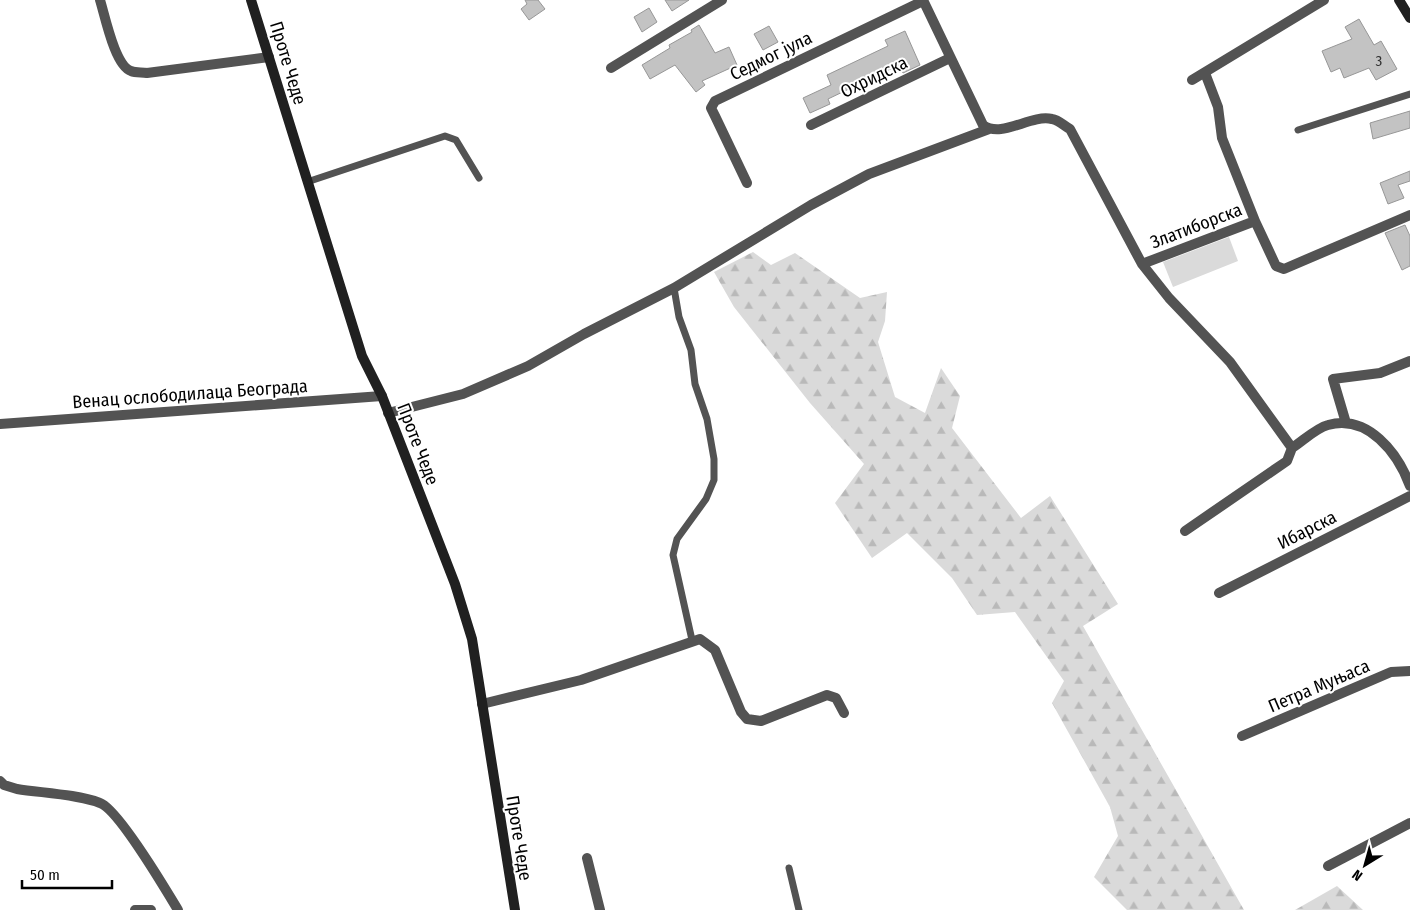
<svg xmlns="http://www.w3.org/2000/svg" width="1410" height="910" font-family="'Fira Sans Condensed',sans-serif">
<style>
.forest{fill:url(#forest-firs)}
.pitch{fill:#dadada}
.building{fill:#c3c3c3;stroke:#979797}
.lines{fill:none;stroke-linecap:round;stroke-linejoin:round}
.lane{stroke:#535353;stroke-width:7}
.street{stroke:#535353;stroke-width:10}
.secondary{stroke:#202020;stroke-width:10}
.labels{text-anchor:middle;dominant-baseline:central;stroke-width:4;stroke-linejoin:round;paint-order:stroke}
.number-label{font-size:15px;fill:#313131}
.street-label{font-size:18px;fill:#000;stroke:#fff}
</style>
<defs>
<pattern id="forest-firs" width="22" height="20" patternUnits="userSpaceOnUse" patternTransform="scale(1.25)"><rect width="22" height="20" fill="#dadada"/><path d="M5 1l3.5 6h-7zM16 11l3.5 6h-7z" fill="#b9b9b9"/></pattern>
</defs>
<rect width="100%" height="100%" fill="#fff"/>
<path class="forest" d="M 753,252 L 771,265 L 795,253 L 860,298 L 887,292 L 885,321 L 878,342 L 895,397 L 925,413 L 941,368 L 960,396 L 952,428 L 1021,518 L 1050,496 L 1118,604 L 1083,626 L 1244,910 L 1127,910 L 1094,877 L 1118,836 L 1110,807 L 1052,703 L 1064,681 L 1015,612 L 977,615 L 952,578 L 907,533 L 872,558 L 835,503 L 864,464 L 810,403 L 734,307 L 714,272 Z
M 1337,886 L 1363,910 L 1295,910 Z"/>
<path class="pitch" d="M 1229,237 L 1238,261 L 1173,287 L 1163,262 Z"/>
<path class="building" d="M 525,0 L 538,0 L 545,9 L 529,20 L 521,9 L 527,4 Z
M 665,0 L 689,0 L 672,11 Z
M 649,8 L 657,22 L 642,32 L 634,17 Z
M 1359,19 L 1374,45 L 1381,41 L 1397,69 L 1376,80 L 1369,68 L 1344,78 L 1340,68 L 1331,72 L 1322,51 L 1352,39 L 1345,27 Z
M 699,25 L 715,53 L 729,47 L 737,65 L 702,81 L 705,85 L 696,92 L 675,65 L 650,79 L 642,65 L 670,48 L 669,45 L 692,32 L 691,30 Z
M 769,26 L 778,42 L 763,50 L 754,34 Z
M 905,31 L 920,65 L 903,73 L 899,65 L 828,99 L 830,104 L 810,113 L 803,98 L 831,85 L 827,75 L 888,46 L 885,40 Z
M 1410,111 L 1410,128 L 1373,139 L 1370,123 Z
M 1410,171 L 1410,181 L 1398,185 L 1404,198 L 1388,204 L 1380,183 Z
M 1405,225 L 1410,236 L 1410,266 L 1402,270 L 1385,233 Z"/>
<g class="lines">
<path class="lane" d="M 1298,130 L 1410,94
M 307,182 L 445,136 L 456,140 L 479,178
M 674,288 L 679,317 L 691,350 L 695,384 L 707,419 L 714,459 L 714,480 L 706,499 L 677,539 L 673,555 L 692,640
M 789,868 L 799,910"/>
<path class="street" d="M 100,0 C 105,16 115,66 131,71 C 136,73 142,72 147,73 L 269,57
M 923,0 L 983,125 C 1002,139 1030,114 1052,119 C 1059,120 1064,126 1070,129 L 1142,264 L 1169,298 L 1230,362 L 1292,448 C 1303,441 1316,428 1328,425 C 1368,414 1398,453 1410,486
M 611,68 L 722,0
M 1192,80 L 1324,0
M 811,125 L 950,58
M 747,183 L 715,116 L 711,108 L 715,101 L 923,1
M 1255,221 L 1276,266 L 1284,269 L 1410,215
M 1142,264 L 1255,221 L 1222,138 L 1218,107 L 1205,73
M 388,413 L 463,394 L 528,366 L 584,334 L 674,288 L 811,205 L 869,174 L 989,129
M 1346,423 L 1333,379 L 1380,373 L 1410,361
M 0,424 L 382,396
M 1185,531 L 1287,461 L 1292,448
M 1219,593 L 1410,496
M 482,704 L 581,680 L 700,639 L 715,650 L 741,712 L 747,719 L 761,721 L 827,695 L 836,698 L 844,713
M 1242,736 L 1391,672 L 1410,671
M 0,781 L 4,785 L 17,789 C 42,793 76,794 100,803 C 118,809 166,890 178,910
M 587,858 L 600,910
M 1328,866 L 1410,823
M 135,910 L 151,910"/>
<path class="secondary" d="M 251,0 L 362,356 L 382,396 L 455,584 L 472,639 L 515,910
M 1399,0 L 1410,18"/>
</g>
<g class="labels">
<g class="number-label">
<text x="1379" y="61">3</text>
</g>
<g class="street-label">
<text transform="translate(771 56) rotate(-26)">Седмог јула</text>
<text transform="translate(288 63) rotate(73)">Проте Чеде</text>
<text transform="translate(874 77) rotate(-26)">Охридска</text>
<text transform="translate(1196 226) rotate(-21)">Златиборска</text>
<text transform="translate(190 394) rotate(-4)">Венац ослободилаца Београда</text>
<text transform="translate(418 444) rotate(69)">Проте Чеде</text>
<text transform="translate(1307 530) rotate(-27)">Ибарска</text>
<text transform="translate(1319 686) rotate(-23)">Петра Муњаса</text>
<text transform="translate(519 838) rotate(81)">Проте Чеде</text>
</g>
</g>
<g transform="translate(1365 865) rotate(217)" stroke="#ffffff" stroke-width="4" paint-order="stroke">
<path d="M0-4L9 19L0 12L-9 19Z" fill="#000000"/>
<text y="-8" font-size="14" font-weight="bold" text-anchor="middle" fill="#000000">N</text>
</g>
<path d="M22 880v8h90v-8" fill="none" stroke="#000000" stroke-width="2.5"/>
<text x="30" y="880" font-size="15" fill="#000000" stroke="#ffffff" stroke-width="4" paint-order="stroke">50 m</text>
</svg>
